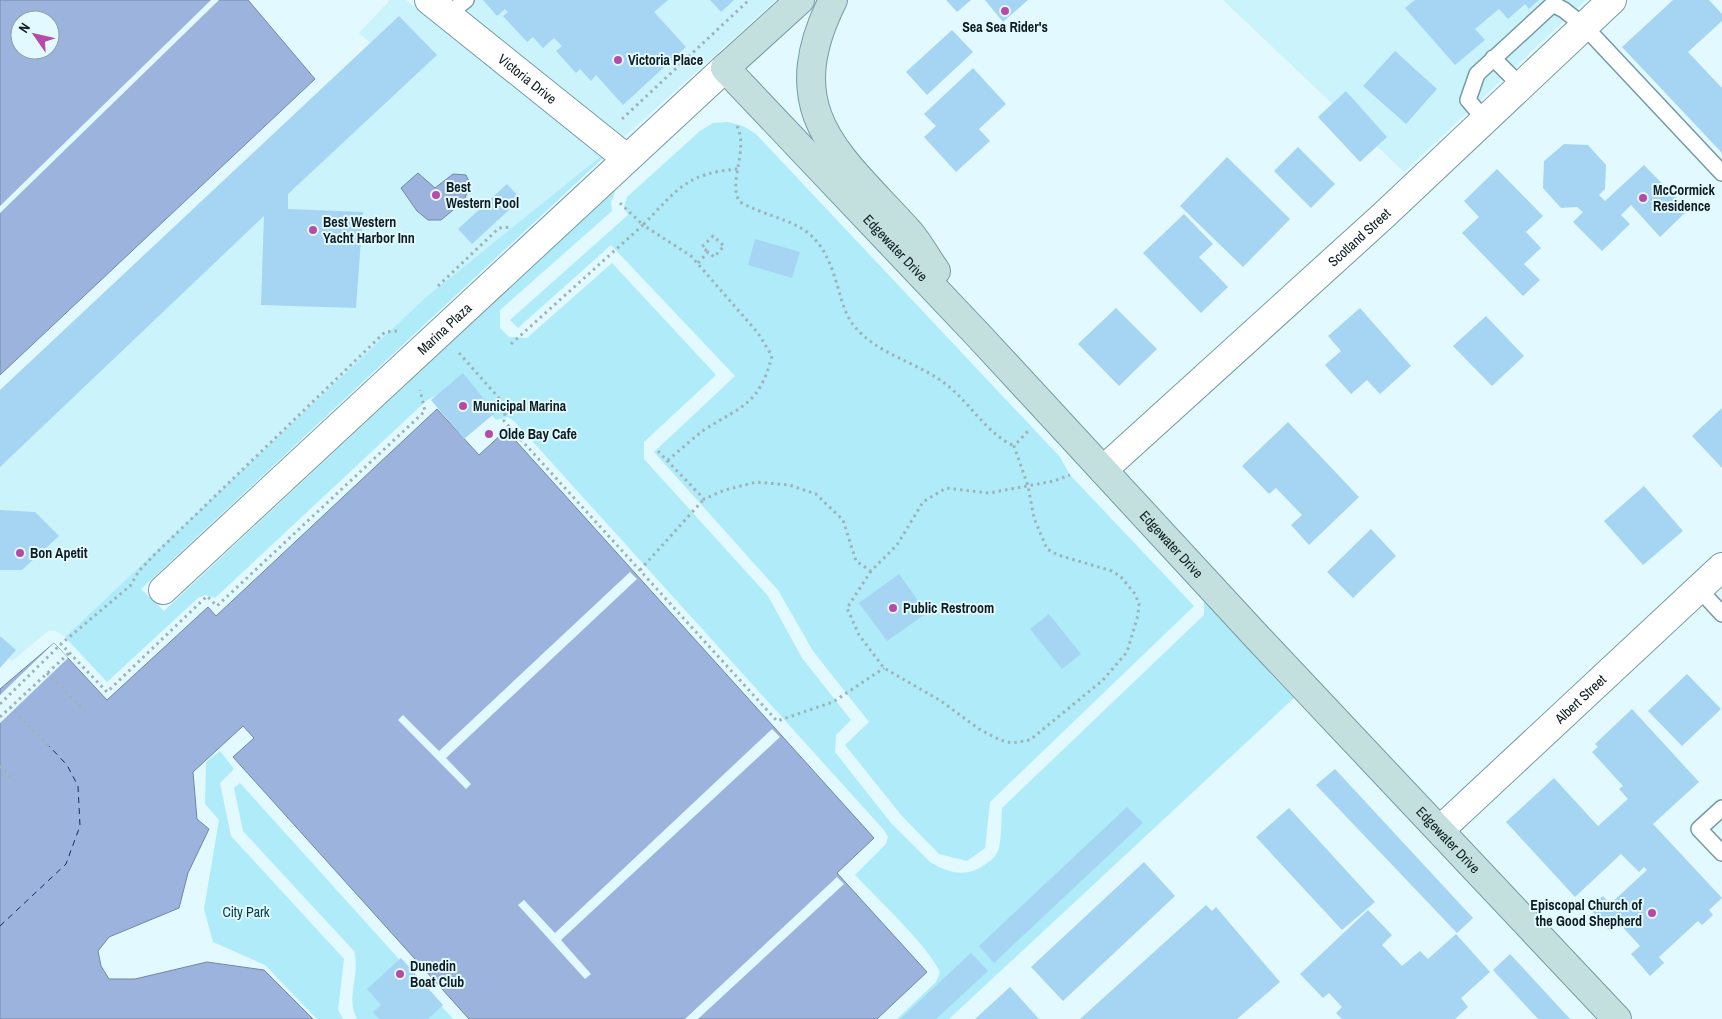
<svg xmlns="http://www.w3.org/2000/svg" width="1722" height="1019" font-family="'Archivo Narrow',sans-serif">
<style>
.built{fill:#cbf3fc}
.green{fill:#afebf8}
.water{fill:#9cb4dd;stroke:#7187a5;fill-rule:evenodd}
.pier{fill:#e1f9ff}
.lines{fill:none;stroke-linecap:round;stroke-linejoin:round}
.ferry{stroke:#102c5e;stroke-width:1;stroke-dasharray:6 5;stroke-linecap:butt}
.building{fill:#a6d5f4}
.lane-casing{stroke:#759ba4;stroke-width:18}
.street-casing{stroke:#759ba4;stroke-width:30}
.secondary-casing{stroke:#759ba4;stroke-width:30}
.path{stroke:#9eb3b8;stroke-width:3;stroke-dasharray:2.5 4;stroke-linecap:butt}
.lane{stroke:#fff;stroke-width:15}
.street{stroke:#fff;stroke-width:28}
.secondary{stroke:#c4e0de;stroke-width:28}
.poi-dot{fill:#b74aa9;stroke:#e1f9ff;stroke-width:2}
.labels{text-anchor:middle;dominant-baseline:central;stroke-width:4;stroke-linejoin:round;paint-order:stroke}
.poi-label{font-size:14px;font-weight:bold;fill:#0e1d21;stroke:#e1f9ff;text-anchor:start}
.street-label{font-size:14px;fill:#0e1d21;stroke:#e1f9ff}
.park-label{font-size:14px;fill:#003943;stroke:#e1f9ff}
</style>
<rect width="100%" height="100%" fill="#e1f9ff"/>
<path class="built" d="M 390,0 L 406,0 L 601,156 L 425,298 L 65,637 L 56,631 L 48,631 L 12,661 L 0,651 L 0,394 L 373,45 L 359,33 Z
M 452,0 L 776,0 L 624,137 Z
M 1223,0 L 1586,0 L 1404,172 Z"/>
<path class="green" d="M 728,122 L 743,126 L 756,134 L 1060,457 L 1070,475 L 1194,606 L 990,802 L 985,848 L 967,861 L 939,854 L 902,816 L 845,745 L 869,722 L 813,651 L 778,590 L 654,452 L 735,376 L 611,245 L 518,328 L 510,320 L 628,215 L 624,207 L 627,197 L 700,131 L 713,123 Z
M 601,156 L 603,158 L 141,589 L 164,611 L 616,189 L 611,202 L 612,211 L 500,310 L 500,328 L 509,337 L 527,338 L 612,263 L 716,375 L 644,442 L 644,459 L 768,596 L 802,658 L 851,720 L 836,735 L 835,752 L 891,823 L 930,862 C 950,874 968,878 987,863 C 992,860 995,857 998,851 C 1002,839 1001,822 1002,808 L 1204,615 L 1204,601 L 1294,698 L 949,1019 L 897,1019 L 936,982 L 940,972 C 928,946 877,898 855,875 L 886,844 L 888,837 L 884,830 L 515,422 L 508,417 L 496,420 L 473,393 L 435,396 L 427,400 L 215,598 L 205,595 L 198,598 L 107,682 L 65,637 L 425,298 Z
M 220,751 L 234,769 L 220,783 L 231,836 L 344,959 L 338,1010 L 343,1019 L 317,1019 L 265,965 L 213,942 L 204,909 L 219,820 L 205,804 L 206,762 Z
M 240,783 L 453,1019 L 357,1019 C 345,997 361,975 354,951 L 243,831 L 234,788 Z"/>
<path class="water" d="M 0,0 L 248,0 L 315,79 L 0,375 ZM 20,20 L 50,20 L 50,50 L 20,50 Z
M 418,173 L 435,188 L 453,174 L 466,175 L 470,184 L 464,201 L 441,220 L 428,220 L 417,211 L 401,188 Z
M 437,409 L 479,455 L 506,430 L 874,838 L 837,873 L 927,972 L 877,1019 L 469,1019 L 233,757 L 254,738 L 243,726 L 193,772 L 197,819 L 209,829 L 188,873 L 179,908 L 109,937 L 98,951 L 101,966 L 109,979 L 135,979 L 207,962 L 264,970 L 313,1019 L 0,1019 L 0,689 L 54,643 L 107,700 L 208,607 L 216,616 Z"/>
<path class="pier" d="M 211,0 L 219,0 L 0,213 L 0,206 Z
M 630,572 L 637,579 L 446,758 L 471,784 L 466,789 L 398,720 L 403,715 L 439,751 Z
M 54,643 L 68,658 L 0,723 L 0,695 Z
M 772,729 L 780,737 L 561,940 L 591,974 L 585,979 L 518,905 L 524,900 L 555,933 Z
M 837,877 L 844,884 L 698,1019 L 685,1019 Z"/>
<g class="lines">
<path class="ferry" d="M 0,926 L 66,864 L 80,826 L 78,786 L 67,765 L 49,746"/>
</g>
<path class="building" d="M 483,0 L 668,0 L 654,12 L 686,47 L 623,105 L 596,75 L 591,81 L 580,69 L 576,73 L 556,51 L 562,46 L 554,38 L 543,48 L 533,37 L 527,42 L 503,16 L 508,12 L 505,9 L 497,16 Z
M 710,0 L 734,0 L 721,12 Z
M 946,0 L 971,0 L 957,12 Z
M 985,0 L 1028,0 L 1003,22 Z
M 1415,0 L 1539,0 L 1529,9 L 1525,4 L 1508,19 L 1499,9 L 1475,29 L 1485,40 L 1455,65 L 1405,8 Z
M 1673,0 L 1709,0 L 1722,14 L 1722,21 L 1688,52 L 1722,88 L 1722,153 L 1622,47 Z
M 399,16 L 437,55 L 288,194 L 288,209 L 363,212 L 356,308 L 261,305 L 264,216 L 0,467 L 0,390 Z
M 952,30 L 973,52 L 927,95 L 906,72 Z
M 1395,51 L 1437,89 L 1406,124 L 1363,86 Z
M 973,68 L 1006,104 L 979,129 L 990,141 L 956,172 L 924,137 L 936,126 L 924,114 Z
M 1346,91 L 1387,137 L 1360,162 L 1318,117 Z
M 1564,144 L 1588,145 L 1606,165 L 1605,189 L 1599,195 L 1605,201 L 1644,165 L 1688,210 L 1660,237 L 1631,205 L 1621,215 L 1630,224 L 1602,251 L 1573,222 L 1583,212 L 1577,207 L 1561,208 L 1543,188 L 1544,161 Z
M 1298,147 L 1335,184 L 1311,208 L 1274,171 Z
M 1227,157 L 1290,219 L 1243,267 L 1180,206 Z
M 1497,169 L 1543,216 L 1526,232 L 1541,248 L 1524,264 L 1540,280 L 1523,296 L 1462,233 L 1479,217 L 1464,201 Z
M 507,184 L 521,199 L 472,244 L 458,229 Z
M 1184,214 L 1213,244 L 1199,257 L 1228,287 L 1201,313 L 1143,253 Z
M 755,239 L 800,252 L 792,278 L 748,265 Z
M 1116,308 L 1157,349 L 1119,386 L 1078,344 Z
M 1360,308 L 1411,366 L 1380,394 L 1367,380 L 1351,394 L 1325,365 L 1341,351 L 1328,336 Z
M 1486,316 L 1524,356 L 1492,386 L 1453,346 Z
M 463,373 L 495,413 L 464,439 L 431,400 Z
M 1722,408 L 1722,468 L 1692,436 Z
M 1288,422 L 1359,497 L 1309,545 L 1291,525 L 1302,515 L 1276,488 L 1269,494 L 1242,466 Z
M 1644,486 L 1683,531 L 1643,565 L 1604,521 Z
M 0,510 L 35,512 L 59,536 L 22,570 L 0,570 Z
M 1371,529 L 1396,556 L 1353,598 L 1327,572 Z
M 899,574 L 927,613 L 887,641 L 859,603 Z
M 1049,614 L 1081,654 L 1062,669 L 1030,629 Z
M 0,636 L 16,650 L 0,668 Z
M 1687,674 L 1721,709 L 1682,746 L 1648,711 Z
M 1632,709 L 1699,782 L 1653,824 L 1722,898 L 1709,910 L 1713,915 L 1702,925 L 1698,921 L 1659,957 L 1664,963 L 1650,976 L 1631,954 L 1640,946 L 1619,923 L 1610,931 L 1589,908 L 1603,896 L 1610,904 L 1647,870 L 1644,867 L 1639,872 L 1621,854 L 1575,897 L 1506,822 L 1554,778 L 1598,826 L 1628,799 L 1619,789 L 1623,786 L 1592,752 L 1598,747 L 1595,744 Z
M 1335,769 L 1473,918 L 1457,933 L 1316,785 Z
M 1127,807 L 1143,823 L 994,963 L 979,946 Z
M 1289,808 L 1375,902 L 1342,930 L 1256,837 Z
M 1144,862 L 1175,896 L 1063,1001 L 1031,967 Z
M 1206,905 L 1212,911 L 1216,907 L 1280,982 L 1237,1019 L 1080,1019 Z
M 1368,910 L 1392,935 L 1382,945 L 1402,966 L 1420,951 L 1428,959 L 1456,934 L 1490,972 L 1461,998 L 1468,1007 L 1455,1019 L 1342,1019 L 1336,1013 L 1342,1007 L 1329,993 L 1323,998 L 1300,974 Z
M 971,953 L 988,971 L 936,1019 L 900,1019 Z
M 1510,954 L 1524,969 L 1570,1019 L 1538,1019 L 1493,970 Z
M 401,958 L 443,1005 L 428,1019 L 379,1019 L 373,1012 L 381,1005 L 367,989 Z
M 1010,987 L 1039,1019 L 975,1019 Z"/>
<g class="lines">
<g class="lane-casing">
<path id="lane" d="M 448,14 L 466,0
M 1493,58 L 1521,86
M 1485,120 L 1468,100 L 1477,74 L 1553,4 L 1564,10 L 1584,26 L 1722,173
M 1699,589 L 1722,614
M 1722,808 L 1699,829 L 1722,853"/>
</g>
<g class="street-casing">
<g id="street">
<path id="s1" d="M 429,0 L 626,158"/>
<path id="s2" d="M 1103,470 L 1384,215 L 1612,0"/>
<path id="s3" d="M 163,590 L 725,68"/>
<path id="s4" d="M 1440,830 L 1722,567"/>
</g>
</g>
<g class="secondary-casing">
<g id="secondary">
<path id="s5" d="M 800,0 L 725,68 L 980,337 L 1258,638 L 1617,1019"/>
<path d="M 833,0 C 776,114 840,155 910,233 C 920,245 927,259 936,271"/>
</g>
</g>
<path class="path" d="M 622,119 L 749,0
M 737,126 C 749,151 727,184 740,202 C 785,226 815,217 834,275 C 840,292 843,313 855,327 C 880,356 918,362 947,385 C 971,404 986,433 1014,446
M 620,203 L 643,225 C 677,190 686,173 738,169
M 698,263 L 708,252 L 714,257 L 724,246 L 713,236 L 702,247 L 708,252
M 438,286 L 499,228 L 511,227
M 397,331 L 385,332 L 153,556 L 139,571 L 130,586 L 61,644 L 107,692 L 207,596 L 217,606 L 425,411 L 420,390
M 511,344 L 643,225 L 691,256 L 758,333 L 772,356 C 759,405 743,405 704,430 C 692,439 680,450 668,460
M 459,353 L 506,406 L 504,421 L 777,721 L 833,702 L 884,668
M 658,451 L 704,499 L 725,490 L 756,482 L 789,485 L 816,494 L 843,520 L 856,561 L 871,571 L 897,545 L 923,502 L 946,488 L 989,493 L 1054,481 L 1070,475
M 640,570 L 704,499
M 871,571 L 847,608 L 859,635 L 884,668 L 941,701 L 979,729 L 1000,740 L 1012,743 L 1030,740 L 1103,680 L 1127,652 L 1138,615 L 1139,604 L 1135,594 L 1121,577 L 1112,571 L 1058,555 L 1047,549 L 1034,518 L 1028,486 L 1014,446 L 1029,430
M 47,673 L 85,711
M 0,704 L 61,644
M 10,707 L 49,746
M 0,717 L 69,653
M 0,766 L 13,779"/>
<use href="#lane" class="lane"/>
<use href="#street" class="street"/>
<use href="#secondary" class="secondary"/>
</g>
<g class="poi-dot">
<circle cx="1005" cy="11" r="5"/>
<circle cx="618" cy="60" r="5"/>
<circle cx="436" cy="195" r="5"/>
<circle cx="1643" cy="198" r="5"/>
<circle cx="313" cy="230" r="5"/>
<circle cx="463" cy="406" r="5"/>
<circle cx="489" cy="434" r="5"/>
<circle cx="20" cy="553" r="5"/>
<circle cx="893" cy="608" r="5"/>
<circle cx="1652" cy="913" r="5"/>
<circle cx="400" cy="974" r="5"/>
</g>
<g class="labels">
<g class="poi-label">
<text x="1005" y="27" text-anchor="middle">Sea Sea Rider's</text>
<text x="628" y="60">Victoria Place</text>
<text x="446" y="187">Best<tspan x="446" dy="16">Western Pool</tspan></text>
<text x="1653" y="190">McCormick<tspan x="1653" dy="16">Residence</tspan></text>
<text x="323" y="222">Best Western<tspan x="323" dy="16">Yacht Harbor Inn</tspan></text>
<text x="473" y="406">Municipal Marina</text>
<text x="499" y="434">Olde Bay Cafe</text>
<text x="30" y="553">Bon Apetit</text>
<text x="903" y="608">Public Restroom</text>
<text x="1642" y="905" text-anchor="end">Episcopal Church of<tspan x="1642" dy="16">the Good Shepherd</tspan></text>
<text x="410" y="966">Dunedin<tspan x="410" dy="16">Boat Club</tspan></text>
</g>
<g class="street-label">
<text stroke="none"><textPath href="#s1" startOffset="126">Victoria Drive</textPath></text>
<text stroke="none"><textPath href="#s2" startOffset="346">Scotland Street</textPath></text>
<text stroke="none"><textPath href="#s5" startOffset="349">Edgewater Drive</textPath></text>
<text stroke="none"><textPath href="#s3" startOffset="384">Marina Plaza</textPath></text>
<text stroke="none"><textPath href="#s5" startOffset="754">Edgewater Drive</textPath></text>
<text stroke="none"><textPath href="#s4" startOffset="192">Albert Street</textPath></text>
<text stroke="none"><textPath href="#s5" startOffset="1159">Edgewater Drive</textPath></text>
</g>
<g class="park-label">
<text x="246" y="912">City Park</text>
</g>
</g>
<g transform="translate(35 35) rotate(304)"><circle r="24" fill="#e1f9ff" stroke="#8da1a6"/>
<path d="M0-4L9 19L0 12L-9 19Z" fill="#b74aa9"/>
<text y="-8" font-size="14" font-weight="bold" text-anchor="middle" fill="#0e1d21">N</text>
</g>
</svg>
